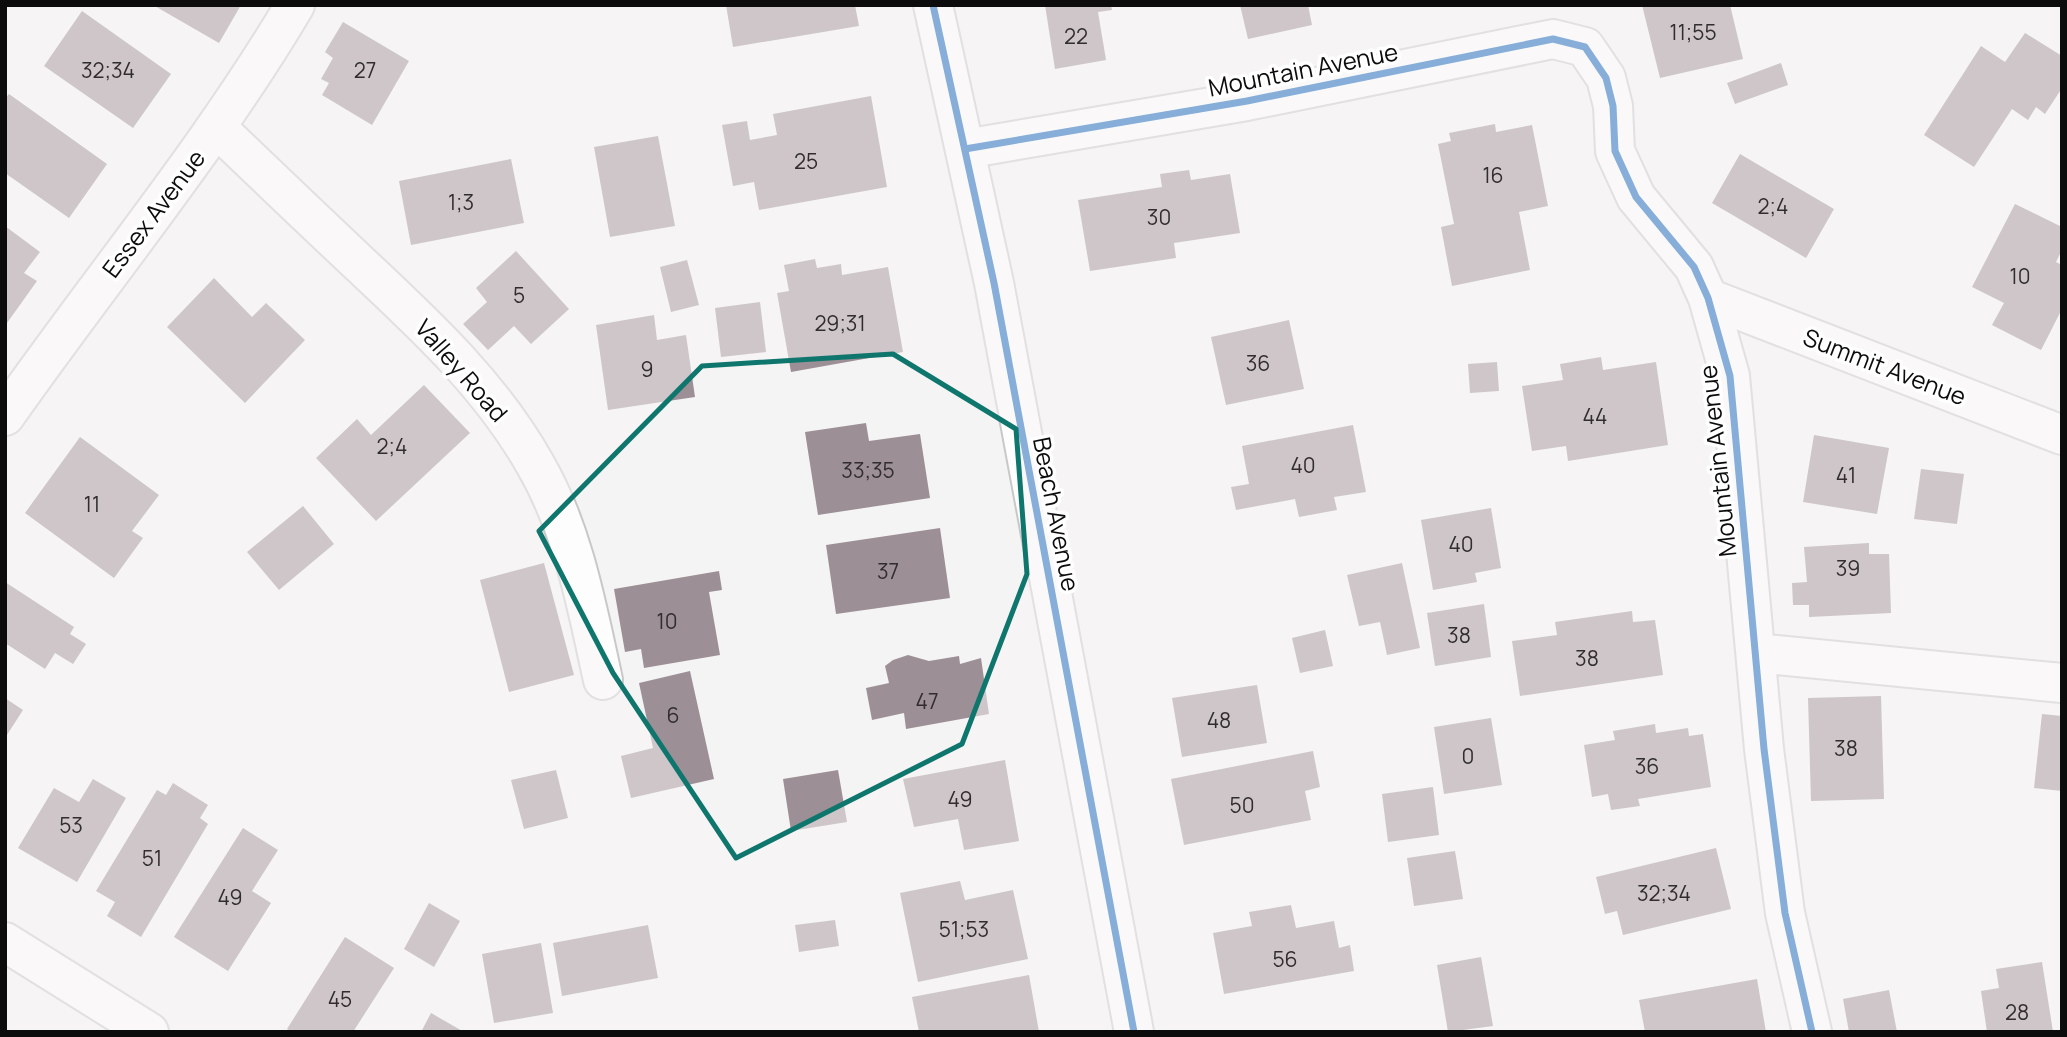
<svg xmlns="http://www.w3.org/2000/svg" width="2067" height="1037" font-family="Manrope,sans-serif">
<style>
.building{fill:#9d8f96}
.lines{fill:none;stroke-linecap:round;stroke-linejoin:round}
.street-casing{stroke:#c9c8c8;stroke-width:42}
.secondary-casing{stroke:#c9c8c8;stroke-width:42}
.street{stroke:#fefdfd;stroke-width:38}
.secondary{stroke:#fefdfd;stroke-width:38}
.cycleway-casing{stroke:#fff;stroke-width:11}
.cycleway{stroke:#0057b8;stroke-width:7}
.marked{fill:none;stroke:#0f766e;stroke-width:5;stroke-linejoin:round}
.labels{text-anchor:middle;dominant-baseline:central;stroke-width:7;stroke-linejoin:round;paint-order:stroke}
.number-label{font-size:21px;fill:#312d2f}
.street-label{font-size:24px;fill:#0d0c0d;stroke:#fff}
</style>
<rect width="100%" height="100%" fill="#f5f4f4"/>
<path class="building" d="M 153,5 L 241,5 L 219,43 Z
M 726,5 L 855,5 L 859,26 L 733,47 Z
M 1045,5 L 1111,5 L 1112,10 L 1098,12 L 1106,60 L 1055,69 Z
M 1240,5 L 1308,5 L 1312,25 L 1248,39 Z
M 1642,5 L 1730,5 L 1743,59 L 1660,78 Z
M 82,11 L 171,74 L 133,128 L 44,66 Z
M 343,22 L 409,61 L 372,125 L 322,95 L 329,83 L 321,79 L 333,58 L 325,52 Z
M 2025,33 L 2062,56 L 2062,88 L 2045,114 L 2036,107 L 2028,120 L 2012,109 L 1974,167 L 1924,135 L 1981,46 L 2005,62 Z
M 1781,63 L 1788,85 L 1735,104 L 1727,83 Z
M 9,94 L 107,164 L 69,218 L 5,173 L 5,99 Z
M 871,96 L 887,187 L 759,210 L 754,182 L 733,186 L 722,125 L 747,121 L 750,140 L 777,135 L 773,114 Z
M 1495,124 L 1496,132 L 1532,125 L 1548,206 L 1519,212 L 1530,270 L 1452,286 L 1441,227 L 1454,224 L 1438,144 L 1451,141 L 1449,133 Z
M 658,136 L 675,226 L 610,237 L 594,147 Z
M 1740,154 L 1834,209 L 1806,258 L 1712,203 Z
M 511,159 L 524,223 L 411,245 L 399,181 Z
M 1189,170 L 1191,180 L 1230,174 L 1240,233 L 1174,243 L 1176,258 L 1090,271 L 1078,200 L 1162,187 L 1160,174 Z
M 2015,204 L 2062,227 L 2062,250 L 2056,262 L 2062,265 L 2062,309 L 2041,350 L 1992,325 L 2004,303 L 1972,287 Z
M 5,226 L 40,252 L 24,273 L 37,281 L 7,323 Z
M 516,251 L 569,309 L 531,344 L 514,326 L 488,350 L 463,324 L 487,302 L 476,288 Z
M 815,259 L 817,268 L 841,264 L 842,275 L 888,267 L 903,352 L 791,372 L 777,293 L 789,291 L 784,265 Z
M 687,260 L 699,305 L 671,312 L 660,267 Z
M 214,278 L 252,317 L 266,303 L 305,340 L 245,403 L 167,327 Z
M 760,302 L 766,352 L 721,357 L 715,308 Z
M 654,315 L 657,340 L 686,335 L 695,397 L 608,410 L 596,325 Z
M 1289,320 L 1304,389 L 1226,405 L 1211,337 Z
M 1601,357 L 1603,370 L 1656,362 L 1668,445 L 1568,461 L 1566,446 L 1532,451 L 1522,386 L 1563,380 L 1560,364 Z
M 1497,362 L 1499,391 L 1470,393 L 1468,364 Z
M 424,385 L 470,433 L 376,521 L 316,458 L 357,419 L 371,435 Z
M 866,423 L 869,441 L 920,434 L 930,498 L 818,515 L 805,432 Z
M 1353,425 L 1366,492 L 1334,497 L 1337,510 L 1299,517 L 1295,499 L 1236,510 L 1231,487 L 1249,484 L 1242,446 Z
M 1814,435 L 1889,448 L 1877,514 L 1803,502 Z
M 80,437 L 159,495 L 132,531 L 143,538 L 114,578 L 25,513 Z
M 1921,469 L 1964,474 L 1957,524 L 1914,519 Z
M 303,506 L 334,544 L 279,590 L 247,552 Z
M 1491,508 L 1501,568 L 1475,573 L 1477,582 L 1433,590 L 1421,520 Z
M 940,528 L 950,598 L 836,614 L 826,545 Z
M 1869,543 L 1869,554 L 1889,554 L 1891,613 L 1809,617 L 1809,605 L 1793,605 L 1792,583 L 1807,582 L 1804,547 Z
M 544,563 L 574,675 L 509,692 L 480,580 Z
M 1402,563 L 1420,648 L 1387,655 L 1380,622 L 1359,626 L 1347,575 Z
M 719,571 L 722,590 L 709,592 L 720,655 L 644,668 L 641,649 L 625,652 L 614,589 Z
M 5,582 L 74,627 L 70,634 L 86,644 L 73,664 L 55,653 L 45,669 L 5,643 Z
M 1484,604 L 1491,657 L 1435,666 L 1427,613 Z
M 1632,611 L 1633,622 L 1655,620 L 1663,675 L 1520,696 L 1512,641 L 1557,635 L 1555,622 Z
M 1325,630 L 1333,666 L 1300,673 L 1292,638 Z
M 908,655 L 929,661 L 959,656 L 960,664 L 981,658 L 989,714 L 906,729 L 904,713 L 872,720 L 866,688 L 889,683 L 885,666 L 893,660 Z
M 690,671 L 714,779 L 631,798 L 621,756 L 653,748 L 639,683 Z
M 1257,685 L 1267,743 L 1182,757 L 1172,698 Z
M 1881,696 L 1884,799 L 1811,801 L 1808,698 Z
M 5,698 L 23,710 L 5,738 Z
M 2042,714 L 2062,716 L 2062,791 L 2034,788 Z
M 1491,718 L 1502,785 L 1444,794 L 1434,727 Z
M 1655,724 L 1656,733 L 1688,728 L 1689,736 L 1703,734 L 1711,787 L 1638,799 L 1640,806 L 1611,810 L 1608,794 L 1592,797 L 1584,745 L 1615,740 L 1613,731 Z
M 1313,751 L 1320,787 L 1305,791 L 1311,820 L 1184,845 L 1171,779 Z
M 1005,760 L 1019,841 L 964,850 L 958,819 L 914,827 L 903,779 Z
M 556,770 L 568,818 L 524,829 L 511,780 Z
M 838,770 L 847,822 L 791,831 L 783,779 Z
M 93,779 L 126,798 L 77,882 L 18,848 L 54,788 L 79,802 Z
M 173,783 L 208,805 L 200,818 L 208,824 L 141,937 L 107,916 L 115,902 L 96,891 L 157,790 L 166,795 Z
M 1433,787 L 1439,835 L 1388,842 L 1382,794 Z
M 243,828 L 278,850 L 252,891 L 271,903 L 228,971 L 174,937 Z
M 1716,848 L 1731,909 L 1623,935 L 1617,911 L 1605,914 L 1596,877 Z
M 1455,851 L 1463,899 L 1414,906 L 1407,858 Z
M 960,881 L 965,900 L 1013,890 L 1028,959 L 918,982 L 900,893 Z
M 429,903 L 460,921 L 434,967 L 404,949 Z
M 1291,905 L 1296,928 L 1334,921 L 1339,948 L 1350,945 L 1354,971 L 1224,994 L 1213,933 L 1252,926 L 1249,912 Z
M 835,920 L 839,946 L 799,952 L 795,925 Z
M 648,925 L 658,978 L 562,996 L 553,943 Z
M 345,937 L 394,968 L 353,1032 L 291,1032 L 287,1029 Z
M 541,943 L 553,1013 L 494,1023 L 482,954 Z
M 1481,957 L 1493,1026 L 1448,1032 L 1437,965 Z
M 2042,962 L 2053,1032 L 1987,1032 L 1981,991 L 1999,988 L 1996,969 Z
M 1029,975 L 1039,1032 L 919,1032 L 912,997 Z
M 1757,979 L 1766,1032 L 1645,1032 L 1639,1000 Z
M 1889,990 L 1897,1032 L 1849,1032 L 1843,999 Z
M 431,1013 L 464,1032 L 421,1032 Z"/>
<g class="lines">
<g class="street-casing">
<path id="street" d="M 933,5 L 994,283 L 1134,1032
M 216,127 C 264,173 313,220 362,266 C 426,326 491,386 535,464 C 573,529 587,607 603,680
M 965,149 L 1247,101 L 1553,39 L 1585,47 L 1606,78 L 1613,106 L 1615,151 L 1636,197 L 1694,267 L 1708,298 L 1730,376 L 1764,749 L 1785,913 L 1812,1032
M 1708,298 L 2062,435
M 5,416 C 101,279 209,150 295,5
M 1756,653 L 2062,683"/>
</g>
<g class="secondary-casing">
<path id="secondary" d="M 5,942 L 149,1032"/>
</g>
<use href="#street" class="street"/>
<use href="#secondary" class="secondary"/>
<g class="cycleway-casing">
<path id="cycleway" d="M 933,5 L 994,283 L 1134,1032
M 965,149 L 1247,101 L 1553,39 L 1585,47 L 1606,78 L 1613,106 L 1615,151 L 1636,197 L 1694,267 L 1708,298 L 1730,376 L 1764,749 L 1785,913 L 1812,1032"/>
</g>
<use href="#cycleway" class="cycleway"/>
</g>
<path d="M0 0H2067V1037H0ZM 893,354 L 1016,429 L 1027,574 L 962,744 L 736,858 L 613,673 L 539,531 L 702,366 Z" fill="#f5f4f4" fill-opacity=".55" fill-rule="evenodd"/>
<path class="marked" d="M 893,354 L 1016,429 L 1027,574 L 962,744 L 736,858 L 613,673 L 539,531 L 702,366 Z"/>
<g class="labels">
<g class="number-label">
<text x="1693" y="32">11;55</text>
<text x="1076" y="36">22</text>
<text x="108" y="70">32;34</text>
<text x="365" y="70">27</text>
<text x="806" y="161">25</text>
<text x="1493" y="175">16</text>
<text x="461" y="202">1;3</text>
<text x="1773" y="206">2;4</text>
<text x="1159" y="217">30</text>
<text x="2020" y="276">10</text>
<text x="519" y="295">5</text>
<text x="840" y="323">29;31</text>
<text x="1258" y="363">36</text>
<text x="647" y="369">9</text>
<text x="1595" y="416">44</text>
<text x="392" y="446">2;4</text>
<text x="1303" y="465">40</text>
<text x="868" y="470">33;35</text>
<text x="1846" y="475">41</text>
<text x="92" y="504">11</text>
<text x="1461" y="544">40</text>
<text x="1848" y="568">39</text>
<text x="888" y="571">37</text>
<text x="667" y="621">10</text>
<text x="1459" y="635">38</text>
<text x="1587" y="658">38</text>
<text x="927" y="701">47</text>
<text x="673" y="715">6</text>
<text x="1219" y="720">48</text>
<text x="1846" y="748">38</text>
<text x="1468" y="756">0</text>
<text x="1647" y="766">36</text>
<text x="960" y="799">49</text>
<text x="1242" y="805">50</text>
<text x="71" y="825">53</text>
<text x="152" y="858">51</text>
<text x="1664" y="893">32;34</text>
<text x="230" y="897">49</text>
<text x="964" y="929">51;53</text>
<text x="1285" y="959">56</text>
<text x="340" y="999">45</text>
<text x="2017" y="1012">28</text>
</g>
<g class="street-label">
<text transform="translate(1303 69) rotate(-11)">Mountain Avenue</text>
<text transform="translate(153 213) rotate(-53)">Essex Avenue</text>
<text transform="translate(1885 366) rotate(21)">Summit Avenue</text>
<text transform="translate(462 370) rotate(49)">Valley Road</text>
<text transform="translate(1717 461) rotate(-96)">Mountain Avenue</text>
<text transform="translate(1057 514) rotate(79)">Beach Avenue</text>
</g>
</g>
<rect width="2067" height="1037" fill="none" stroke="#0d0c0d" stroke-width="14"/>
</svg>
